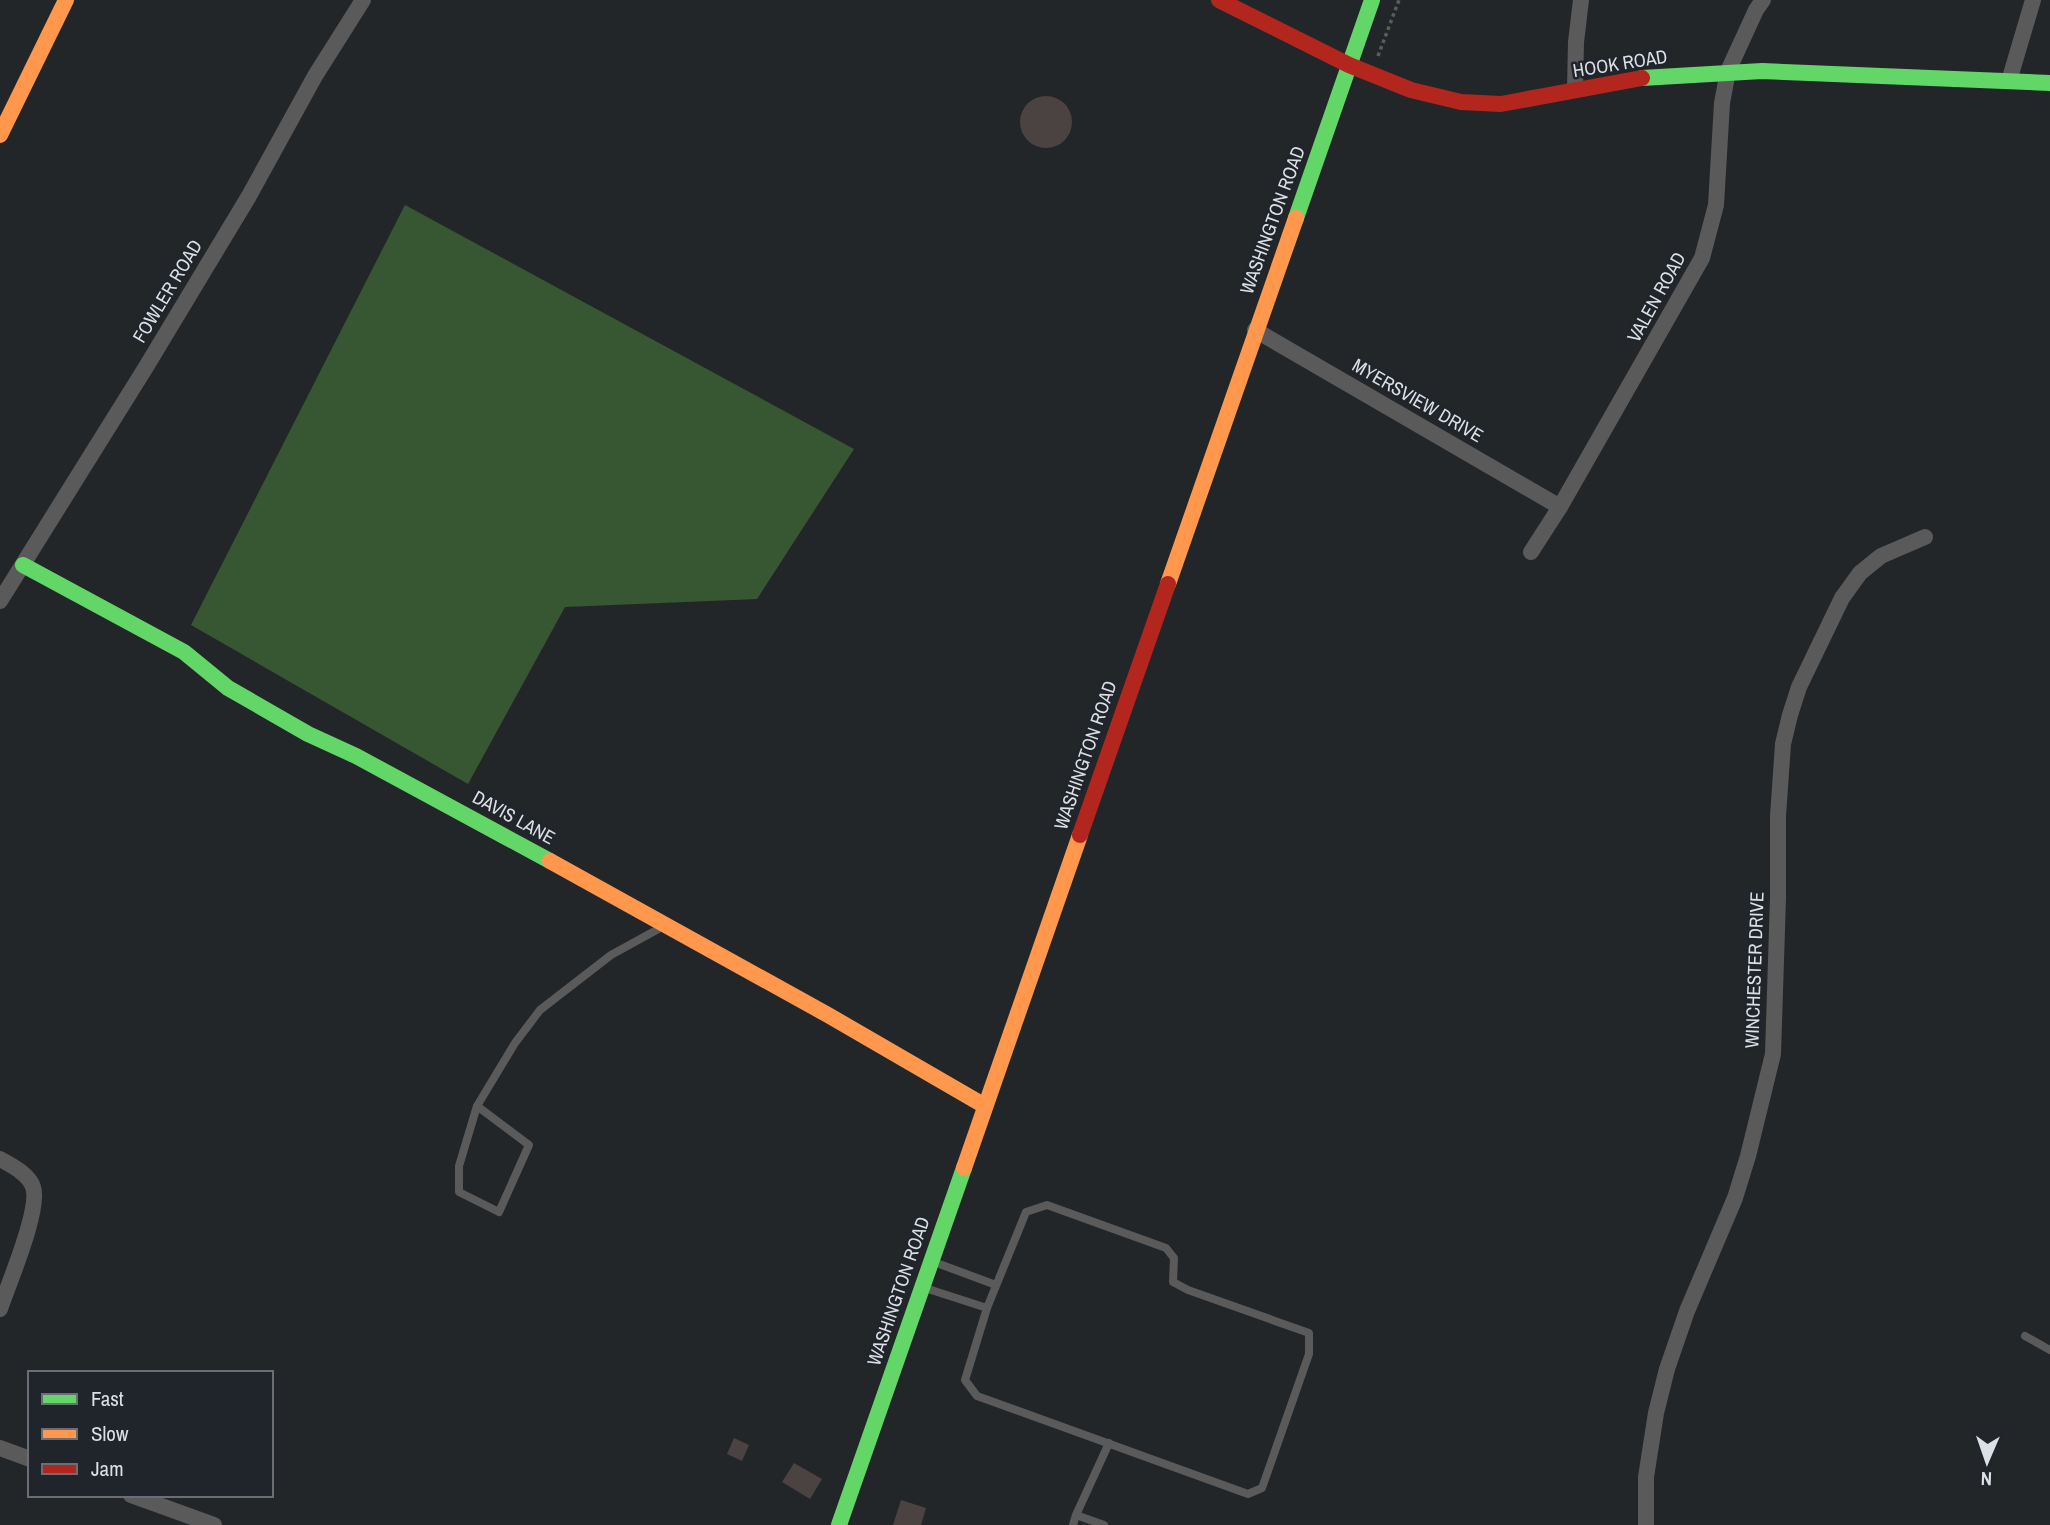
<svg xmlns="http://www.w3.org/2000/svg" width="2050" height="1525" font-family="'Archivo Narrow',sans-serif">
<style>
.forest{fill:#375732}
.building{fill:#4b4242}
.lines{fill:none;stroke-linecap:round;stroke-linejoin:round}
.path{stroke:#5c5c5d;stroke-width:3.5;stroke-dasharray:3.5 3.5;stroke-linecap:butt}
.lane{stroke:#5b5a5a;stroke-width:8}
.street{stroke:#5b5a5a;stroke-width:16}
.fast{stroke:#63d668;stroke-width:16}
.slow{stroke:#ff974d;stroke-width:16}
.jam{stroke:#b3261e;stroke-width:16}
.labels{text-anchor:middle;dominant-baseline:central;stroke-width:5;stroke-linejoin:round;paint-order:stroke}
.street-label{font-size:19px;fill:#dcdfe3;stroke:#20252c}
</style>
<rect width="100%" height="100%" fill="#232629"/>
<path class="forest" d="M 405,205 L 854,449 L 757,599 L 565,607 L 468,784 L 191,625 Z"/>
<path class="building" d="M1020 122a26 26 0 1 1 52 0a26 26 0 1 1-52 0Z
M 734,1438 L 749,1445 L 742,1461 L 727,1454 Z
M 794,1463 L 822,1479 L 810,1499 L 782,1482 Z
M 901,1500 L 926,1508 L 921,1525 L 893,1525 Z"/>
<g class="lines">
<path class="path" d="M 1378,56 L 1399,0"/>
<path class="lane" d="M 477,1106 L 529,1145 L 499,1212 L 459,1192 L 459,1166 L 477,1106 L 515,1043 L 540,1010 L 611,955 L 662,927
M 934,1262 L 996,1285
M 925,1288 L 987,1308 L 965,1380 L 977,1396 L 1248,1494 L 1262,1488 L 1309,1354 L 1309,1333 L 1188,1290 L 1173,1282 L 1174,1258 L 1166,1248 L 1047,1205 L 1026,1212 L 987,1308
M 2025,1336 L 2050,1350
M 1076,1515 L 1109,1443
M 1073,1525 L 1076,1515 L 1104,1525"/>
<path class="street" d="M 2009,81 L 2033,0
M 1575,90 L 1576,42 L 1581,0
M 1255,330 L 1560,507
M 1531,552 L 1560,507 L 1702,258 L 1716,205 L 1722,103 L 1728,71 L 1756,10 L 1763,0
M 0,601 L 146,367 L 249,196 L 315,76 L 363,0
M 0,1159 C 11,1165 29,1174 33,1187 C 41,1208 8,1285 0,1309
M 0,1448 L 30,1459
M 131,1495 L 214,1525
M 1646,1525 L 1646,1477 L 1656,1413 L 1667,1369 L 1687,1311 L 1735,1198 L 1748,1156 L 1773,1054 L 1778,898 L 1778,816 L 1783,744 L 1790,715 L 1799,687 L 1842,598 L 1860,573 L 1881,556 L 1925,537"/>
<path class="fast" d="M 1642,78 L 1762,71 L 2050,83
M 1296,218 L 1372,0
M 23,565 L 184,652 L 228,688 L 308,734 L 356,756 L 550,861
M 839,1525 L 964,1168"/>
<path class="slow" d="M 0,135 L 66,0
M 1168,584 L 1296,218
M 550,861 L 828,1015 L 985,1106
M 964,1168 L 1080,835"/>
<path class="jam" d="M 1219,0 L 1349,65 L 1411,90 L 1461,102 L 1501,104 L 1642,78
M 1080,835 L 1168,584"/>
</g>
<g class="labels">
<g class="street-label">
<text transform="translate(1620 63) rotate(-9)">HOOK ROAD</text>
<text transform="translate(1272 220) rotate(-70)">WASHINGTON ROAD</text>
<text transform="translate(167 291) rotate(-59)">FOWLER ROAD</text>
<text transform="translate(1656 297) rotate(-61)">VALEN ROAD</text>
<text transform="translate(1418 400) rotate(30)">MYERSVIEW DRIVE</text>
<text transform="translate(1085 755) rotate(-71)">WASHINGTON ROAD</text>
<text transform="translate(514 817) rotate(29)">DAVIS LANE</text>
<text transform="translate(1754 970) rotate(-88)">WINCHESTER DRIVE</text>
<text transform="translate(898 1291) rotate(-71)">WASHINGTON ROAD</text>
</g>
</g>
<rect x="28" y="1371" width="245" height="126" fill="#20252c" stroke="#6b6f75" stroke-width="2"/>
<rect x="42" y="1394" width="35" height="10" fill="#63d668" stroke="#6b6f75" stroke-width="2"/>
<text x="91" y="1406" font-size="21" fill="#dcdfe3">Fast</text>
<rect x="42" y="1429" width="35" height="10" fill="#ff974d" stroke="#6b6f75" stroke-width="2"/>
<text x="91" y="1441" font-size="21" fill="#dcdfe3">Slow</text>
<rect x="42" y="1464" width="35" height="10" fill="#b3261e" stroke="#6b6f75" stroke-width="2"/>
<text x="91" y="1476" font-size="21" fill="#dcdfe3">Jam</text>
<g transform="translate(1987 1462) rotate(182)" stroke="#20252c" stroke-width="5" paint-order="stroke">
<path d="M0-5L12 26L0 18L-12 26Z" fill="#dcdfe3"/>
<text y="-10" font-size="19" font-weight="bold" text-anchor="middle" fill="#dcdfe3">N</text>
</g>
</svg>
